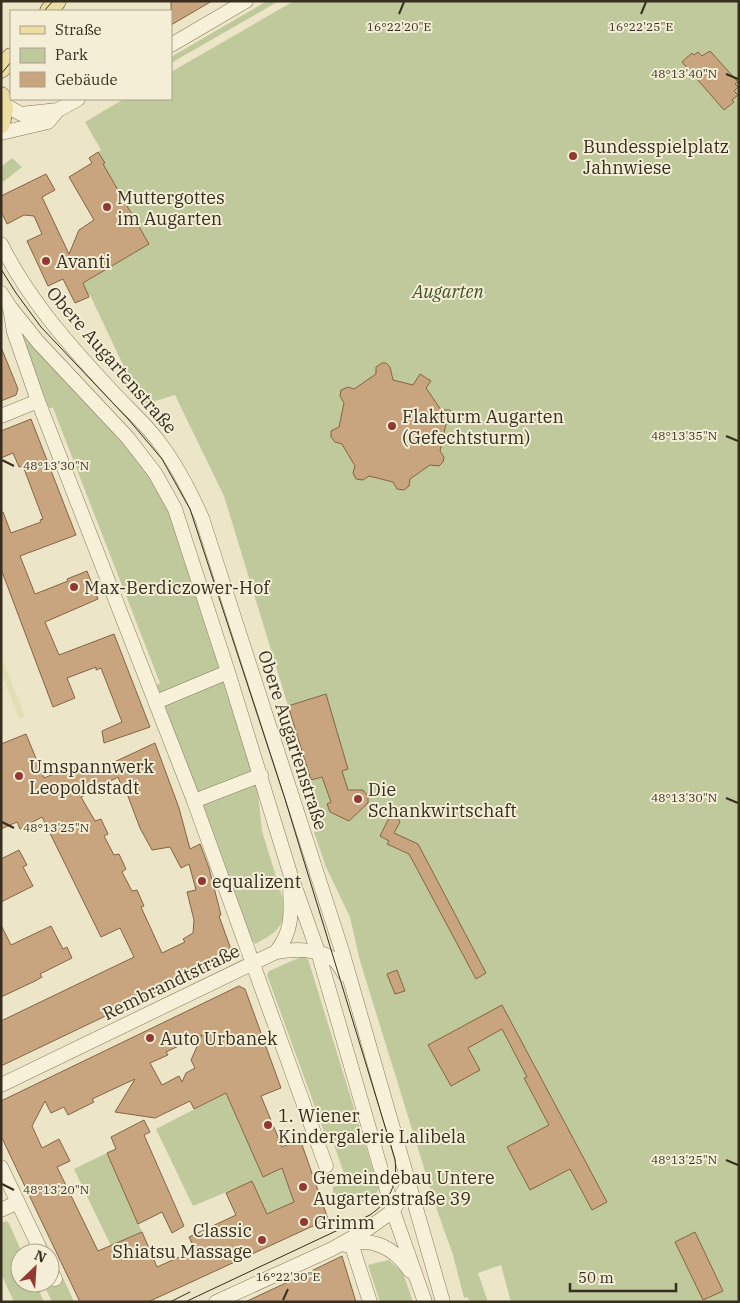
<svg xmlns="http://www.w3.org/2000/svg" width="740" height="1303" font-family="'IBM Plex Serif',serif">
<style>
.farmland{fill:#e1dfb4}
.green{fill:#bfc99b}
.building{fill:#c8a57f;stroke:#846444;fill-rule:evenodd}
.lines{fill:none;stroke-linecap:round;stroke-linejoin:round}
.minor-casing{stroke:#86775d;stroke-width:15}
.major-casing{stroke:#554531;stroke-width:19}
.minor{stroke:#f7f1d9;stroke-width:14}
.major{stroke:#ecdda1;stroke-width:18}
.tram{stroke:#372e20;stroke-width:1}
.ticks{fill:none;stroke:#372e20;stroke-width:2}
.poi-dot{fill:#923a31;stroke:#f4eed6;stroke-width:2}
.labels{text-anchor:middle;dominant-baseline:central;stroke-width:4;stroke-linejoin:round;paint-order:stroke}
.poi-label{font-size:18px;fill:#372e20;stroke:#f4eed6;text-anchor:start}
.park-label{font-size:18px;font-style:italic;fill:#435328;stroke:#f4eed6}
.street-label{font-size:18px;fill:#372e20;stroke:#f4eed6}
.ticks-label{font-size:12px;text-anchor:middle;fill:#372e20;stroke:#f4eed6;stroke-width:4;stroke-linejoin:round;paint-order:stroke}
</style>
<rect width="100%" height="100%" fill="#ece5c7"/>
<path class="farmland" d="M 1,656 L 25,716 L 19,718 L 1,673 Z"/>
<path class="green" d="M 267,1 L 279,1 L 171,63 L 171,57 Z
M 294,1 L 739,1 L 739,1302 L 511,1302 L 501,1265 L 478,1273 L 488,1302 L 471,1302 L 467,1297 L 464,1298 L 453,1255 L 437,1210 L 360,961 L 350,917 L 326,867 L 314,832 L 325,827 L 224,496 L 175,395 L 142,405 L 90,295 L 88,295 L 83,283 L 149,244 L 103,164 L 105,163 L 98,152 L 101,150 L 85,122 L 124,99 L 171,99 L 171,72 Z
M 12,158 L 22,167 L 3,182 L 1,179 L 1,167 Z
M 23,336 L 137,459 L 154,483 L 181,537 L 251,759 L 258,794 L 262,831 L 286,909 C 281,930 274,934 255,944 L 248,934 L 157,685 L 160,683 L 53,408 L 49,408 L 21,337 Z
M 303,956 L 308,959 L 379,1189 L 372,1199 L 368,1199 L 357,1204 L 354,1201 L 339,1205 L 333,1195 L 333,1187 L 347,1182 L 333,1142 L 327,1140 L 267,975 L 269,971 Z
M 226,1093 L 263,1177 L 282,1168 L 295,1205 L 280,1212 L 278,1209 L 267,1214 L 248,1183 L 193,1206 L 156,1129 Z
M 107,1153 L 142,1232 L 111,1246 L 74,1169 Z
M 6,1221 L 9,1223 L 22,1253 L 20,1253 L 20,1283 L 36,1283 L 44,1302 L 14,1302 L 1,1274 L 1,1223 Z
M 389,1260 L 403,1273 L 413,1302 L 380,1302 L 368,1265 Z
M 63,1278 L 74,1302 L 52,1302 L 43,1283 L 50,1284 Z"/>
<path class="building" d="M 171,1 L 212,1 L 171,25 Z
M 710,51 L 738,82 L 735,84 L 738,87 L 734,91 L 738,95 L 732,100 L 734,102 L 724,110 L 682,62 L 692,53 L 694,55 L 698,52 L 702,56 Z
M 98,152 L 105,163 L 103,164 L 149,244 L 83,283 L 89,297 L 75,303 L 63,279 L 48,286 L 27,241 L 42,234 L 34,216 L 24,215 L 7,224 L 1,211 L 1,196 L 46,174 L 55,190 L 42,197 L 69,254 L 79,230 L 94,220 L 69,177 L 92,163 L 89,158 Z
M 1,347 L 18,389 L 16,395 L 1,401 Z
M 382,363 L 386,363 L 390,367 L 393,380 L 413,385 L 420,374 L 431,381 L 426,388 L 441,410 L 450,410 L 452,423 L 446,424 L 440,451 L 444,457 L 443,462 L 439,466 L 430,465 L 410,479 L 409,486 L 404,490 L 397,489 L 393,482 L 369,476 L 363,480 L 356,479 L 353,473 L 355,466 L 342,444 L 335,442 L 331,437 L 331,431 L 339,427 L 344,403 L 340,396 L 341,390 L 348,387 L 354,389 L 376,374 L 376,367 Z
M 31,419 L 76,535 L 20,556 L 35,594 L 68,581 L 67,579 L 87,571 L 98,599 L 45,622 L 59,655 L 114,634 L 150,727 L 104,743 L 102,731 L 122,722 L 101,668 L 96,670 L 96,667 L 67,678 L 75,698 L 53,707 L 1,569 L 1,512 L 3,512 L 11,533 L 41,522 L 40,520 L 43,519 L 23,466 L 19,467 L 13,453 L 1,458 L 1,431 Z
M 326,694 L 348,769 L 342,771 L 348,790 L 363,790 L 368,796 L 368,803 L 349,821 L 330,812 L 327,804 L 331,802 L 322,777 L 311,780 L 288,706 Z
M 26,734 L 44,778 L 71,767 L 72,769 L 82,764 L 88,775 L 112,763 L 155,743 L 179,808 L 190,849 L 200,844 L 209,868 L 221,915 L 219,916 L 233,955 L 1,1066 L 1,1021 L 134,957 L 120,928 L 101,937 L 42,817 L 20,829 L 17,822 L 1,829 L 1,744 ZM 118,777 L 124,792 L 126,791 L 140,828 L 152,850 L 170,847 L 181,868 L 189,864 L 196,890 L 187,892 L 194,920 L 193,933 L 183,939 L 185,942 L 162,953 L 141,907 L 144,906 L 137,890 L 132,891 L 122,872 L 126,869 L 119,854 L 114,855 L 104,836 L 108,834 L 101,819 L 95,821 L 81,797 Z
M 394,815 L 397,816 L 400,822 L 394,833 L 418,844 L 486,973 L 476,979 L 409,854 L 387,844 L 389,841 L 380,836 L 389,818 Z
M 19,850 L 27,865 L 23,867 L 33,886 L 1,902 L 1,859 Z
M 1,925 L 11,945 L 51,926 L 63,949 L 67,947 L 72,958 L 40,974 L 42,977 L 35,981 L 1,997 Z
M 397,970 L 405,991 L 395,994 L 387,974 Z
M 239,986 L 245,989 L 281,1088 L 261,1096 L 282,1147 L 300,1139 L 328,1219 L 148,1302 L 80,1302 L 1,1136 L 1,1101 ZM 202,1035 L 191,1060 L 195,1068 L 186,1073 L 182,1082 L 179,1076 L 162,1085 L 150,1063 L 168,1055 L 166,1052 ZM 135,1079 L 115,1112 L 155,1118 L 190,1101 L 194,1109 L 226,1093 L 263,1177 L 282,1168 L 294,1202 L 267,1214 L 252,1181 L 226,1193 L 236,1215 L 189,1237 L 195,1250 L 157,1267 L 142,1232 L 98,1251 L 57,1167 L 70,1161 L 59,1139 L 42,1148 L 32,1126 L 45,1101 L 51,1113 L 64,1107 L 68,1115 L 94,1102 L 92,1099 Z
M 502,1005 L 607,1202 L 592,1210 L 570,1169 L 530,1190 L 507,1147 L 549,1125 L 524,1078 L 527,1077 L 502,1029 L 468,1048 L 480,1070 L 451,1086 L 428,1045 Z
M 144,1120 L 150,1132 L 144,1135 L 184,1226 L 172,1233 L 162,1212 L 138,1224 L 107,1153 L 116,1149 L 111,1137 Z
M 695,1232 L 723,1291 L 703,1300 L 675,1242 Z
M 342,1256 L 356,1302 L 245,1302 L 303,1275 Z"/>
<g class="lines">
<g class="minor-casing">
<path id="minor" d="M 171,45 L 246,1
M 3,104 L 21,114 L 58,110
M 1,133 L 48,122 L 58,110 L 78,99
M 1,244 C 28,299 69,345 110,389 C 126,407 145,423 159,442 C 177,465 190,491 202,518 L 342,951 L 443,1302
M 1,293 L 10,307 L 38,342 L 128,438 L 155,473 L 175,509 L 228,672 L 290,873 L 318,952 L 393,1211 L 425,1302
M 10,308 L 14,332 L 38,401 L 194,801 L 326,1166
M 1,416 L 38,401
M 156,702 L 228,672
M 194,801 L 261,775
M 276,952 C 293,931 291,913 290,887
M 1,1085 L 276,952 C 294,949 317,948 333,959 C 338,962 342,970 345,975
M 1,1167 L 42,1253
M 1,1210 L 18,1202
M 351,1243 L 370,1302
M 345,1245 C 372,1236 395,1248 410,1271
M 50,1269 L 55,1279
M 216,1302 L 332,1249 L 366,1230 L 393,1211 L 409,1182"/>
</g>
<g class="major-casing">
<path id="major" d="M 49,11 L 57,1
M 1,69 L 11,57
M 1,96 L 4,109 L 1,124"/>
</g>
<use href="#minor" class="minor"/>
<use href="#major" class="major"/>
<path class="tram" d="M 44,11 L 53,1
M 1,74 L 11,62
M 1,269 L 16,293 L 41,327 L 129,420 L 162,459 L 190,509 L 285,799 L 395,1159 C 398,1184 390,1201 370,1215 L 185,1302
M 170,1302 L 190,1292"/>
</g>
<path class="ticks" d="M 399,14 L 404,2M 641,14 L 646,2M 726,74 L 738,79M 726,436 L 738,441M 2,460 L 14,466M 726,798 L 738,803M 2,822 L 14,828M 726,1160 L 738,1165M 2,1184 L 14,1190M 283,1300 L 288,1289"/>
<g class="poi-dot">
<circle cx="573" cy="156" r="5"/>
<circle cx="107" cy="207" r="5"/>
<circle cx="46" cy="261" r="5"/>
<circle cx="392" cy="426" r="5"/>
<circle cx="74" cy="587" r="5"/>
<circle cx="19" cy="776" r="5"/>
<circle cx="358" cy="799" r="5"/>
<circle cx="202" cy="881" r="5"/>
<circle cx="150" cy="1038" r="5"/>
<circle cx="268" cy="1125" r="5"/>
<circle cx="303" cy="1187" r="5"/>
<circle cx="304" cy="1222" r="5"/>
<circle cx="262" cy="1240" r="5"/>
</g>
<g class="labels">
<g class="poi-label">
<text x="583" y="146">Bundesspielplatz<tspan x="583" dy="21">Jahnwiese</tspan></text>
<text x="117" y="197">Muttergottes<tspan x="117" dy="21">im Augarten</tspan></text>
<text x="56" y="261">Avanti</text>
<text x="402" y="416">Flakturm Augarten<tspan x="402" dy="21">(Gefechtsturm)</tspan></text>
<text x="84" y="587">Max-Berdiczower-Hof</text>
<text x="29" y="766">Umspannwerk<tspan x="29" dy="21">Leopoldstadt</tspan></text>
<text x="368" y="789">Die<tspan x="368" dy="21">Schankwirtschaft</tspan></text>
<text x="212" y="881">equalizent</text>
<text x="160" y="1038">Auto Urbanek</text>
<text x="278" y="1115">1. Wiener<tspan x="278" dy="21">Kindergalerie Lalibela</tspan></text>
<text x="313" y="1177">Gemeindebau Untere<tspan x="313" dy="21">Augartenstraße 39</tspan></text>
<text x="314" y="1222">Grimm</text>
<text x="252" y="1230" text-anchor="end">Classic<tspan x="252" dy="21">Shiatsu Massage</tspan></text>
</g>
<g class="park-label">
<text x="448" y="291">Augarten</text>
</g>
<g class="street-label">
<text transform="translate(112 360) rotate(49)">Obere Augartenstraße</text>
<text transform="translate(293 740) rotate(72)">Obere Augartenstraße</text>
<text transform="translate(171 982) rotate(-26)">Rembrandtstraße</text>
</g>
</g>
<g class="ticks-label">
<text x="399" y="31">16°22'20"E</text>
<text x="641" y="31">16°22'25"E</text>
<text x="684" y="78">48°13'40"N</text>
<text x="684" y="440">48°13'35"N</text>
<text x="56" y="470">48°13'30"N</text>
<text x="684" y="802">48°13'30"N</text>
<text x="56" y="832">48°13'25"N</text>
<text x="684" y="1164">48°13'25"N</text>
<text x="56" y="1194">48°13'20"N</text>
<text x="288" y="1281">16°22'30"E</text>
</g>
<rect width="740" height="1303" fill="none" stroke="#372e20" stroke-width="5"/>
<rect x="10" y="10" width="162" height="90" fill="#f4eed6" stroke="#a8a18d"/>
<rect x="20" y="26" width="25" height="8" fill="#ecdda1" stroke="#a8a18d"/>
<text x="55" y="35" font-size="15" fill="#372e20">Straße</text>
<rect x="20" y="48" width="25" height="15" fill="#bfc99b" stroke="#a8a18d"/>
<text x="55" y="60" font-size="15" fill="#372e20">Park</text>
<rect x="20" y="72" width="25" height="15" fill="#c8a57f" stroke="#a8a18d"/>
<text x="55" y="85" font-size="15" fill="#372e20">Gebäude</text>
<g transform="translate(35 1268) rotate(25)"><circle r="24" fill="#f4eed6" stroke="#a8a18d"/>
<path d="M0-4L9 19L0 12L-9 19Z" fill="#923a31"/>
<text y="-8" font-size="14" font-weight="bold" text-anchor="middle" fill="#372e20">N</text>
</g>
<path d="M570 1283v8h106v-8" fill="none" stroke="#372e20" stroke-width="2.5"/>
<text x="578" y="1283" font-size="15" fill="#372e20" stroke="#f4eed6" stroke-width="4" paint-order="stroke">50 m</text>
</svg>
